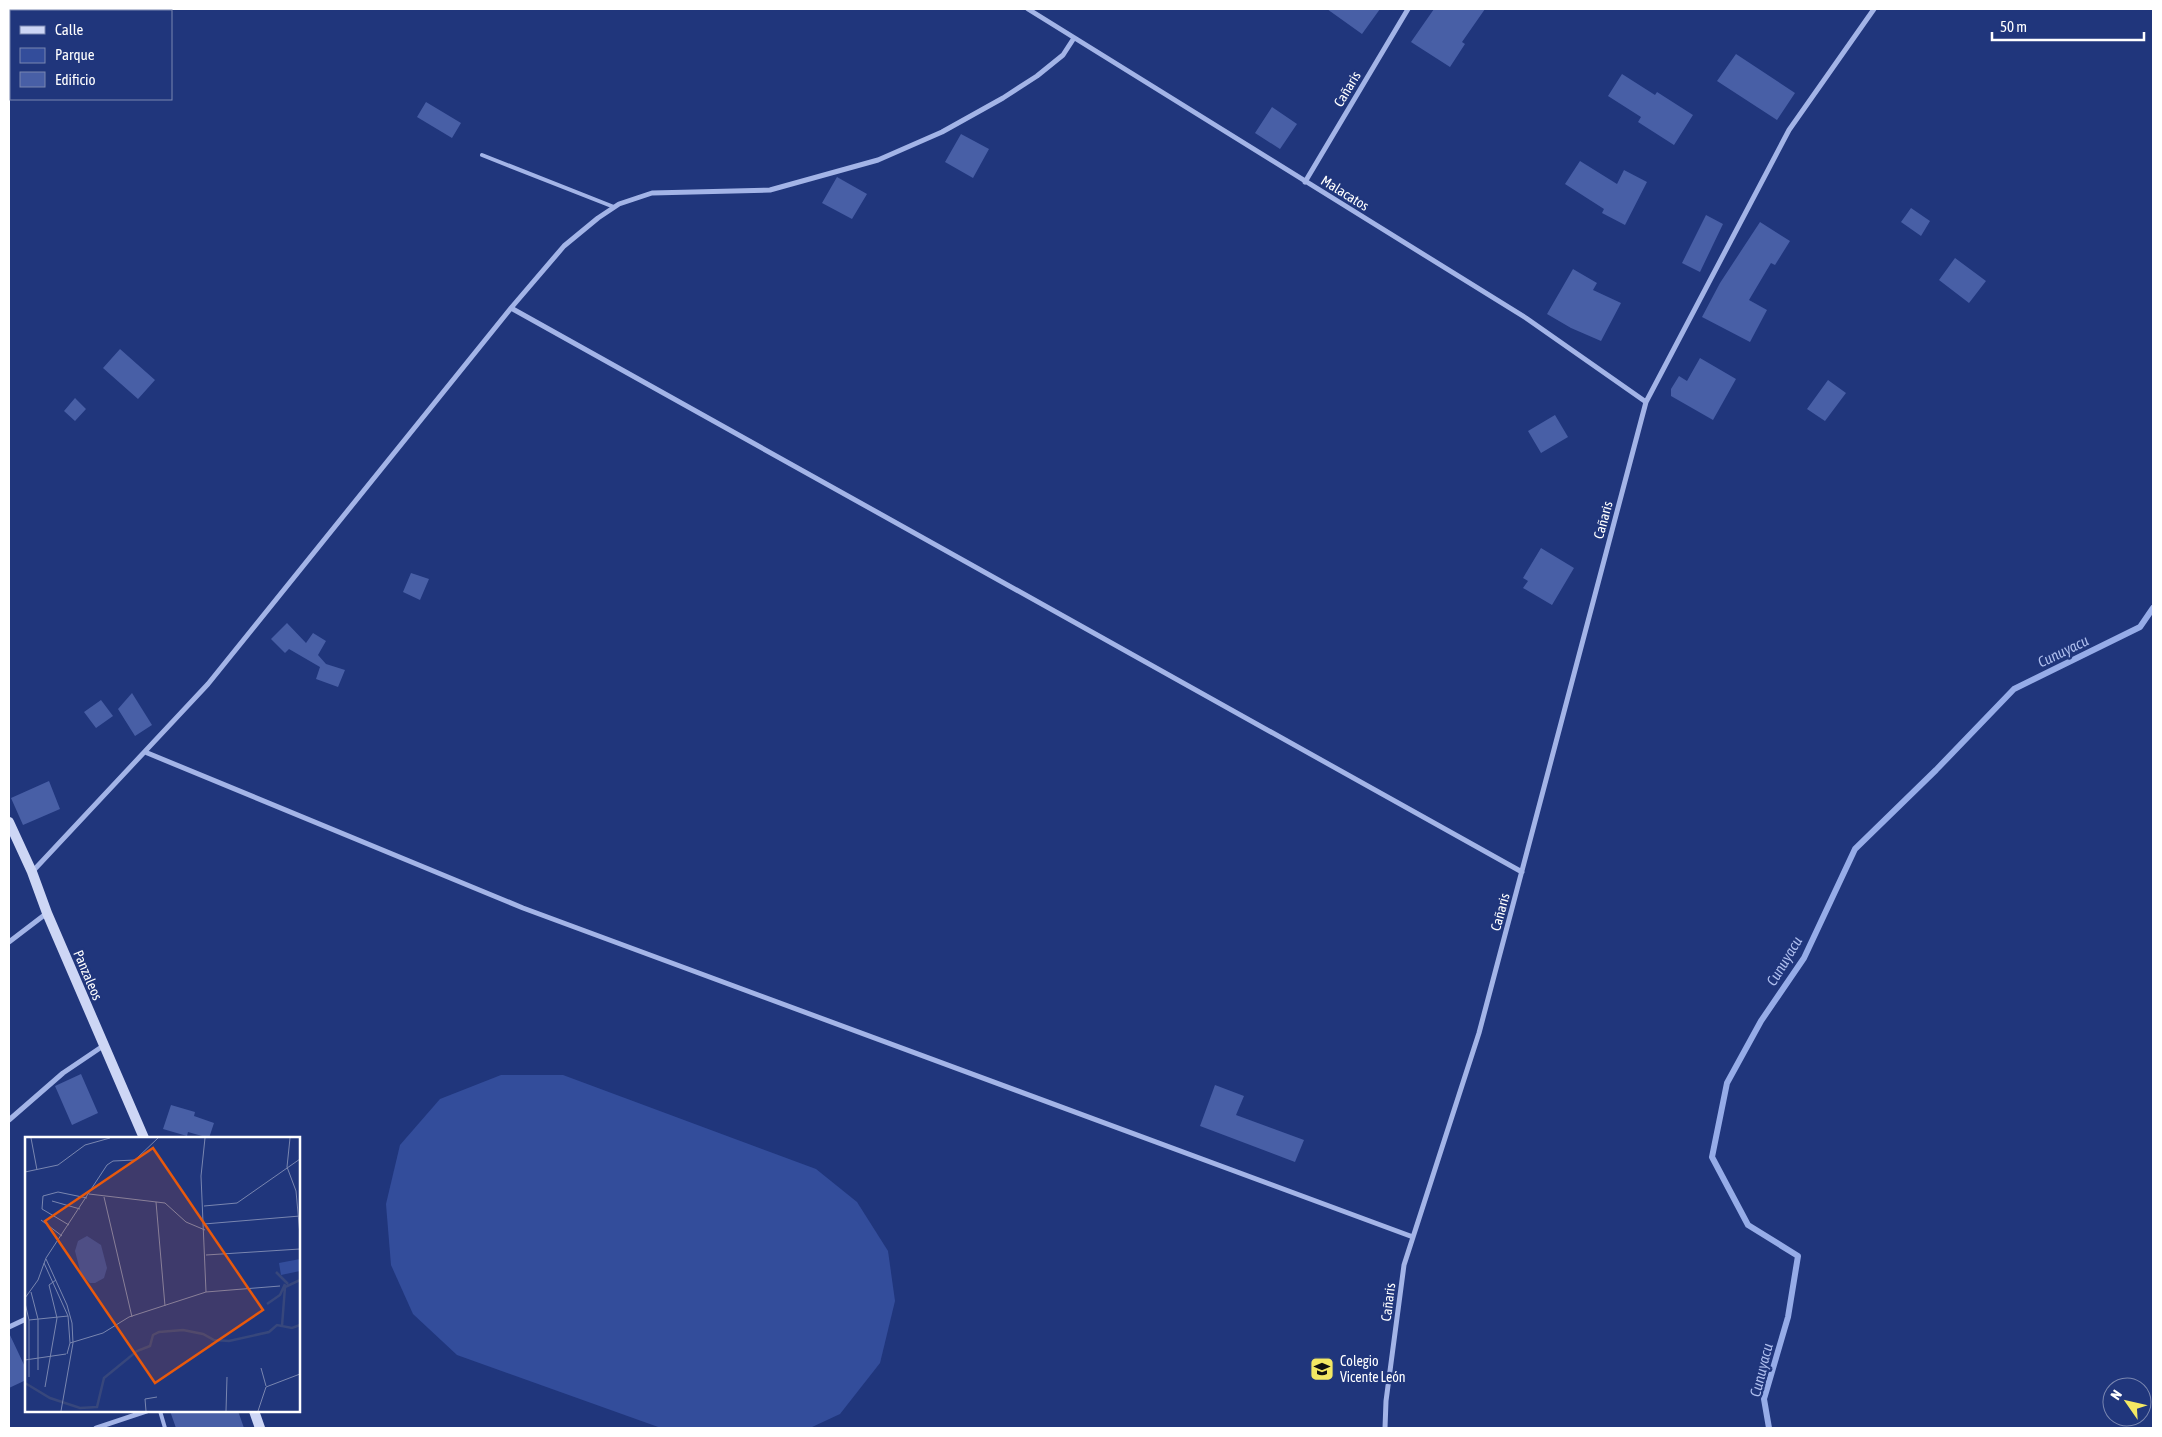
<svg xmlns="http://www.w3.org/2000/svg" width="2162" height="1437" font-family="'Asap Condensed',sans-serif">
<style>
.green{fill:#334d9b}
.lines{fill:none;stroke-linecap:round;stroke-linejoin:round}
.stream{stroke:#96ace8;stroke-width:6}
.building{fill:#485fa6}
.lane{stroke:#a3b4e7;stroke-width:4}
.street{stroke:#a3b4e7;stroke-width:5}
.secondary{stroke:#cdd6f5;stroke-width:10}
.labels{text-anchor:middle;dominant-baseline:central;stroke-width:4.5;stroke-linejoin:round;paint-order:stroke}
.street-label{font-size:14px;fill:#fff;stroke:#20367c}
.poi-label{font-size:14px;fill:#fff;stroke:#20367c;text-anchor:start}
.water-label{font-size:15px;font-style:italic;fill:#aebeee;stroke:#20367c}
.inset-river{fill:none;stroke:#37477c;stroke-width:2.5}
.inset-road{fill:none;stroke:#7986b0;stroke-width:1}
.view{fill:#e8590c;fill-opacity:0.15;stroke:#e8590c;stroke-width:2.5}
.inset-edge{fill:none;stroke:#fff;stroke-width:2.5}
</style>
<rect width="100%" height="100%" fill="#20367c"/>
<path class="green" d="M 501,1075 L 563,1075 L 816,1169 L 857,1202 L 888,1251 L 895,1301 L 880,1363 L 840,1414 L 810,1428 L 661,1428 L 457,1355 L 413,1314 L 391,1265 L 386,1204 L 400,1145 L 440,1099 Z"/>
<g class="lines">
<path class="stream" d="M 1769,1428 L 1764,1399 L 1788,1317 L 1798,1256 L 1748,1225 L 1712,1157 L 1727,1083 L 1761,1021 L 1804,958 L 1855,849 L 1936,770 L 2014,689 L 2140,627 L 2153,608"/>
</g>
<path class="building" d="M 1327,9 L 1380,9 L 1362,34 Z
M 1434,9 L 1485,9 L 1462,42 L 1465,44 L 1450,67 L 1411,42 Z
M 1736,54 L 1795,93 L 1777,120 L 1717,81 Z
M 1622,74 L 1655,95 L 1657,92 L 1693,115 L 1674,145 L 1638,122 L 1641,117 L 1608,96 Z
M 426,102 L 461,123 L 452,138 L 417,117 Z
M 1272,107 L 1297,124 L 1280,149 L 1255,133 Z
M 961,134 L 989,149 L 973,178 L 945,162 Z
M 1580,161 L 1617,184 L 1624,170 L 1647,182 L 1625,225 L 1602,213 L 1604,209 L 1565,184 Z
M 837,177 L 867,194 L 852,219 L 822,203 Z
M 1911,208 L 1930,221 L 1921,236 L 1901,222 Z
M 1706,215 L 1723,224 L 1700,272 L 1682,263 Z
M 1760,222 L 1790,241 L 1775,265 L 1771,263 L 1749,300 L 1767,310 L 1750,342 L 1702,317 L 1720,283 Z
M 1955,258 L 1986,281 L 1969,303 L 1939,280 Z
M 1573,269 L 1597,283 L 1593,290 L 1621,303 L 1601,341 L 1571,328 L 1547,314 Z
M 120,349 L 155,380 L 138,399 L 103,368 Z
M 1700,358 L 1736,379 L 1713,420 L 1671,396 L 1671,389 L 1679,376 L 1687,381 Z
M 1828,380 L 1846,393 L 1825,421 L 1807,409 Z
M 75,398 L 86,409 L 75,421 L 64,411 Z
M 1555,415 L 1568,437 L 1541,453 L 1528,431 Z
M 1541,548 L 1574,568 L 1552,605 L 1523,588 L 1528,581 L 1523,578 Z
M 411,573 L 429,579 L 420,600 L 403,592 Z
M 287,623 L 306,643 L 313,633 L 326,641 L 318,655 L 326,664 L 345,670 L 338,687 L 316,679 L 320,667 L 289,649 L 285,653 L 271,639 Z
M 132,693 L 152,725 L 135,736 L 118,709 Z
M 101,700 L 113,716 L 96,728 L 84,712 Z
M 49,781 L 60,809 L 23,825 L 11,798 Z
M 81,1074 L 98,1113 L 72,1125 L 55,1086 Z
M 1215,1085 L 1244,1096 L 1236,1115 L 1304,1140 L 1295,1162 L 1200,1126 Z
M 171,1105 L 195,1112 L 194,1116 L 214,1123 L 209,1138 L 188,1132 L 187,1136 L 163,1129 Z
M 9,1333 L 26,1369 L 26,1380 L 9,1388 Z
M 170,1411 L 238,1411 L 244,1428 L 176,1428 Z"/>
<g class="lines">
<path class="lane" d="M 482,155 L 614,207
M 160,1411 L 165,1428"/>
<path class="street" d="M 1028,9 L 1526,318 L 1646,402
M 1305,182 L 1408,9
M 511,308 L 1522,872
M 145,752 L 523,908 L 1413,1237
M 33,871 L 208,684 L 511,308 L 564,246 L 598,218 L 619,204 L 652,193 L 770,190 L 878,160 L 942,132 L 1003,98 L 1037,76 L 1063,55 L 1074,38
M 9,942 L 47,913
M 9,1120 L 63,1073 L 103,1046
M 9,1327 L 26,1319
M 96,1428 L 147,1411
M 1385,1428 L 1386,1401 L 1404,1265 L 1479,1033 L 1646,402 L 1789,130 L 1874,9"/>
<path class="secondary" d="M 9,822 L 32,872 L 47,913 L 144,1138
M 254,1411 L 260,1428"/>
</g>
<defs>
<g id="school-square" transform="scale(1.25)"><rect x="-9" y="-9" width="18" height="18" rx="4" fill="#f4e863" stroke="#20367c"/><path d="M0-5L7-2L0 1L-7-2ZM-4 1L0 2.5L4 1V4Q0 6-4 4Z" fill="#111"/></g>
</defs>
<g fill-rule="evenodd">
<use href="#school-square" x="1322" y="1369"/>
</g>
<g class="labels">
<g class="street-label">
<text transform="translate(1347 89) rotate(-59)">Cañaris</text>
<text transform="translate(1345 193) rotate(32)">Malacatos</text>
<text transform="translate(1603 520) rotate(-75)">Cañaris</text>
<text transform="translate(1500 912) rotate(-75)">Cañaris</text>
<text transform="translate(88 975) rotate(67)">Panzaleos</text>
<text transform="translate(1388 1302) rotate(-83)">Cañaris</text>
</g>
<g class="poi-label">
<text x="1340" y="1361">Colegio<tspan x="1340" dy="16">Vicente León</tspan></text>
</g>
<g class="water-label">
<text transform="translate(2063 651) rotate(-26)">Cunuyacu</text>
<text transform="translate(1784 961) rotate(-59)">Cunuyacu</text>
<text transform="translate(1761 1370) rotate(-76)">Cunuyacu</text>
</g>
</g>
<g transform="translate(25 1137)">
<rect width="275" height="275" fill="#20367c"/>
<path d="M 62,99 L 76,108 L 82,131 L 79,141 L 70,146 L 65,146 L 56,137 L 50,114 L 53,104 ZM 275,122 L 275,134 L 256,138 L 254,126 Z" fill="#334d9b"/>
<path class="inset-river" d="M 251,135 L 263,147M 242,167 L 255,158 L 260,147M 257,189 L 260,150 L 275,143M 0,246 L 25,261 L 55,271 L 72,270 L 79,241 L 112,214 L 125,209 L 128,198 L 134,195 L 158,193 L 178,197 L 189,203 L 204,204 L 244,195 L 252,188 L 267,191 L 275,188"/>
<path class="inset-road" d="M 6,1 L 12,33M 180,1 L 176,39 L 181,155M 265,1 L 262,30 L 271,54 L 275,98M 0,35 L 33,28 L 60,8 L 85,1M 64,57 L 140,66 L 161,85 L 180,93M 79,60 L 107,180M 27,64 L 55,72M 131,65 L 140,169M 179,69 L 212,66 L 275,22M 16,83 L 37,99M 179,87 L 275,79M 44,88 L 17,72 L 18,59 L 33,55 L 62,61M 181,118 L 275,112M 21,122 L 42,168 L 47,186 L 48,206 L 36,274M 19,126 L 43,179 L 45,206 L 42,217M 6,155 L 13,182 L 13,233M 0,161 L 13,143 L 21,121 L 82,28 L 88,24 L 110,23 L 133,1M 0,166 L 4,183 L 4,240M 4,183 L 43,179M 45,206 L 78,196 L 104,180 L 181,155 L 255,149M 0,223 L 41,217M 236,231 L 241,249M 20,250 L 32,181 L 24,148 L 31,143M 121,274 L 120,262 L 132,260M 201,274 L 202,240M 233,274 L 241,250 L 275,237"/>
<path class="view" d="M 128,11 L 238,173 L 130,246 L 20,84 Z"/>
<rect width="275" height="275" class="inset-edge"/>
</g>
<rect width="2162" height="1437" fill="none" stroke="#ffffff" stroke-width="20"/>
<rect x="10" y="10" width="162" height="90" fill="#20367c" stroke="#7986b0"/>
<rect x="20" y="26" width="25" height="8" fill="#cdd6f5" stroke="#7986b0"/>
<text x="55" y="35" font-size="15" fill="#ffffff">Calle</text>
<rect x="20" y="48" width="25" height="15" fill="#334d9b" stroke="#7986b0"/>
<text x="55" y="60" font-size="15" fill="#ffffff">Parque</text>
<rect x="20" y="72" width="25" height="15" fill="#485fa6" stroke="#7986b0"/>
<text x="55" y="85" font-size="15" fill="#ffffff">Edificio</text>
<g transform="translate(2127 1402) rotate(304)"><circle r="24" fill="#20367c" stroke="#7986b0"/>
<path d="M0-4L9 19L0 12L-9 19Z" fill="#f4e863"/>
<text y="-8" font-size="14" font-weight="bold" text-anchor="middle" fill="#ffffff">N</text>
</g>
<path d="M1992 32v8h152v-8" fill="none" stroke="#ffffff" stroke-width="2.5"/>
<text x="2000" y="32" font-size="15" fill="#ffffff" stroke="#20367c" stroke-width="4" paint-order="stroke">50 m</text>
</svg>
